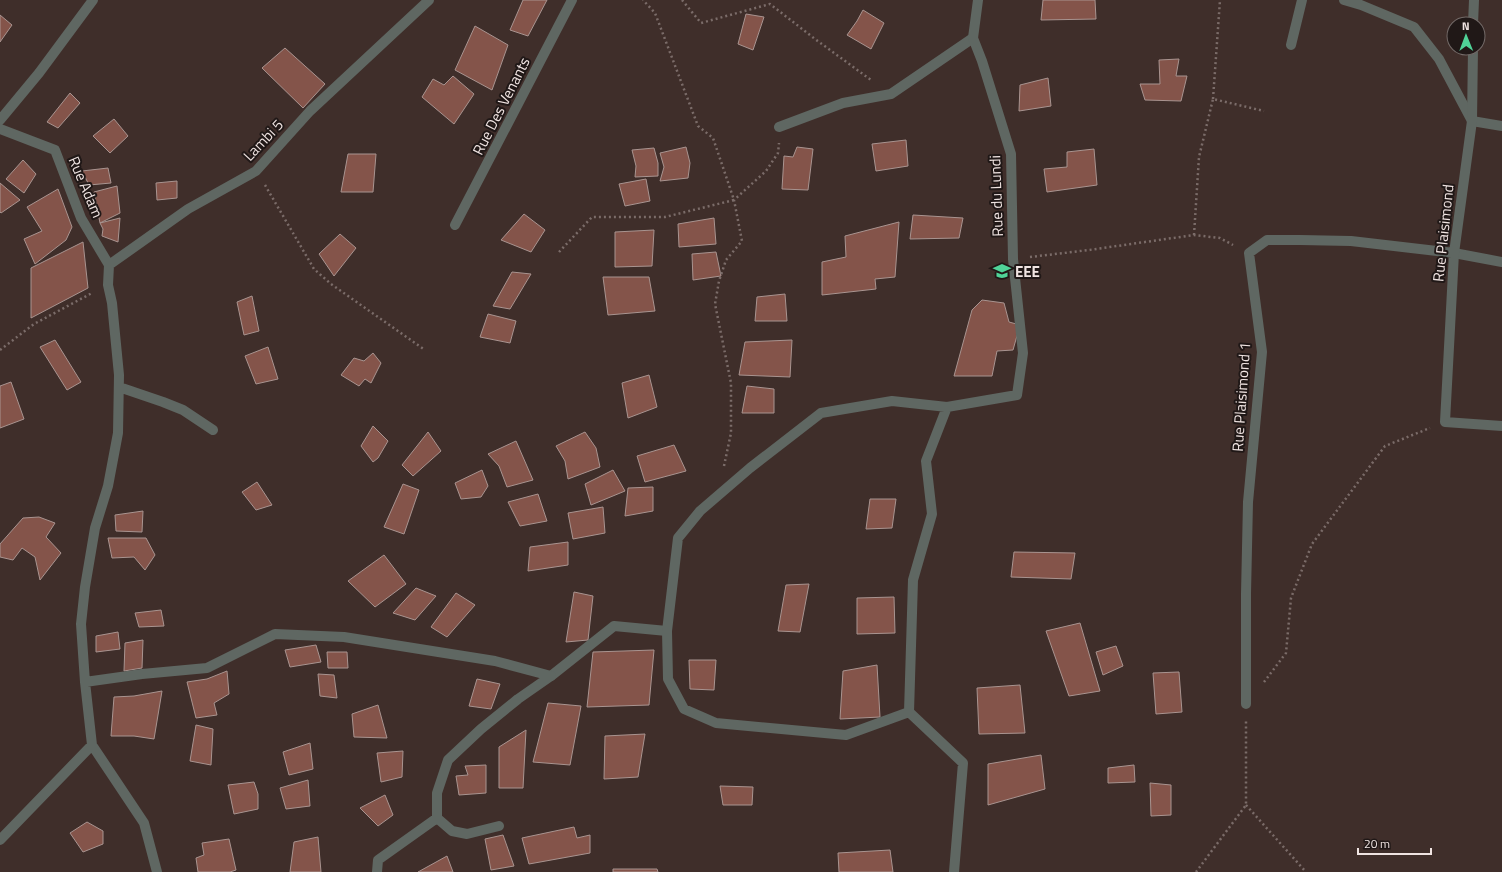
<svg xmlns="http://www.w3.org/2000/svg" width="1502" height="872" font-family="'Titillium Web',sans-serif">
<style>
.building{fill:#84544a;stroke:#a99490}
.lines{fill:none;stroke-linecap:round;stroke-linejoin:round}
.path{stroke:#7b6c69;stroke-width:2.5;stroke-dasharray:2 3;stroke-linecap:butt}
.service{stroke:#5f6762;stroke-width:10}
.minor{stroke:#5f6762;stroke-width:10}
.labels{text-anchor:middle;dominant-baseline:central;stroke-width:4;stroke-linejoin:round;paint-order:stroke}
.street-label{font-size:15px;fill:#f0e4e2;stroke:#201817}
.poi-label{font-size:15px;font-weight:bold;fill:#f0e4e2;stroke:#201817;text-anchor:start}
</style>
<rect width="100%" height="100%" fill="#3f2e2a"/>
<path class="building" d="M 523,0 L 547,0 L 528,36 L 510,30 Z
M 1043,0 L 1095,0 L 1096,19 L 1041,20 Z
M 863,10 L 884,23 L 871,49 L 847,35 L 857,21 Z
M 746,14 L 764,17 L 753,50 L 738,44 Z
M 0,15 L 12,25 L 0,42 Z
M 475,26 L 508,45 L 492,90 L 455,70 Z
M 285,48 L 325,84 L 303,108 L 262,68 Z
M 1179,59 L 1176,76 L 1187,76 L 1181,101 L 1145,100 L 1140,84 L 1160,84 L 1159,60 Z
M 453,76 L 474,94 L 454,124 L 422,97 L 433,79 L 444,85 Z
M 1048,78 L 1051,106 L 1019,111 L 1020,85 Z
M 70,93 L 80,103 L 58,128 L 47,122 Z
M 114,119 L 128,136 L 110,153 L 93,136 Z
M 906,140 L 908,166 L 876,171 L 872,144 Z
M 686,147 L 690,163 L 688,178 L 660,181 L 664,167 L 660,153 Z
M 797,147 L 813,149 L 808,190 L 782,189 L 784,156 L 793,157 Z
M 654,148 L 658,163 L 658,176 L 635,177 L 636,166 L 632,150 Z
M 1094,149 L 1097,185 L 1047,192 L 1044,169 L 1067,167 L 1067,152 Z
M 348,154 L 376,154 L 373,192 L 341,192 Z
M 23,160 L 36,174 L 24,193 L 6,179 Z
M 108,168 L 111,183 L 89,185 L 82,171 Z
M 646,179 L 650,201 L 625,206 L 619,184 Z
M 177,181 L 177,198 L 157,200 L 156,183 Z
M 0,183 L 20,200 L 1,213 L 0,212 Z
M 117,186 L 120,213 L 100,223 L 94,192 Z
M 58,189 L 72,227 L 66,240 L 35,264 L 24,239 L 42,231 L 27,207 Z
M 524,214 L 545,230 L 531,252 L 501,240 Z
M 913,215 L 963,218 L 959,238 L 910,239 Z
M 120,218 L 118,242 L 102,236 L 103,229 L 100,223 Z
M 714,218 L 716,244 L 679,247 L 678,224 Z
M 899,222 L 895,277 L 875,279 L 876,289 L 822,295 L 822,262 L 846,257 L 845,236 Z
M 654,230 L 652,266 L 615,267 L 615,232 Z
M 340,234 L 356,248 L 334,276 L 319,254 Z
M 83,242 L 88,288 L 31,318 L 31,268 Z
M 716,252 L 721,276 L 693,280 L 692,254 Z
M 512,272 L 531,274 L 510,309 L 493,306 Z
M 603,277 L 649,277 L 655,311 L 608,315 Z
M 785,294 L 787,321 L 755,321 L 757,297 Z
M 252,296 L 259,331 L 244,335 L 237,302 Z
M 982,300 L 1004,303 L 1009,322 L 1020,325 L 1013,350 L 997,351 L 992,376 L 954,376 L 972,310 Z
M 488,314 L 516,321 L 510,343 L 480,337 Z
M 55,340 L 81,382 L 67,390 L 40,347 Z
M 792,340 L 790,377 L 739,375 L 745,342 Z
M 268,347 L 278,379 L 256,384 L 245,356 Z
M 373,353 L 381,363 L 371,383 L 365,379 L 359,386 L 341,375 L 354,358 L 364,361 Z
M 649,375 L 657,407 L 628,418 L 622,383 Z
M 11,382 L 24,419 L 0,428 L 0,386 Z
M 747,386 L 774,389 L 774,413 L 742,413 Z
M 373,426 L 388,441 L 378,458 L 373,462 L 361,446 Z
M 428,432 L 441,451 L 413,476 L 402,465 Z
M 585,432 L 596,448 L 600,467 L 568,479 L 565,461 L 556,446 Z
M 516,441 L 533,480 L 507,487 L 499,466 L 488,454 Z
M 674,445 L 686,471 L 645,482 L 637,456 Z
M 482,470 L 488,486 L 481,497 L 461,499 L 455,483 Z
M 613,470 L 625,491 L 591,505 L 585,484 Z
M 257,482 L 272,505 L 256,510 L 242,492 Z
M 403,484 L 419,490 L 404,534 L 384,527 Z
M 653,487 L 653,511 L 625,516 L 628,488 Z
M 538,494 L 547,521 L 520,526 L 508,502 Z
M 870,499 L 896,499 L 892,528 L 866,529 Z
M 603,507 L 605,533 L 573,539 L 568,513 Z
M 143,511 L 142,532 L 116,531 L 115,515 Z
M 39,517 L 55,523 L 46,537 L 61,553 L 40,580 L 35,557 L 22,548 L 13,560 L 0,557 L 0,544 L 23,518 Z
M 108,538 L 146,538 L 155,555 L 145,570 L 134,557 L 112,558 Z
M 568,542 L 568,565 L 528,571 L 530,547 Z
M 1014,552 L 1075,553 L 1071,579 L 1011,577 Z
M 384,555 L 406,584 L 375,607 L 348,581 Z
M 809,584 L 800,632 L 778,631 L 786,585 Z
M 416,588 L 436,596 L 415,620 L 393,613 Z
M 574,592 L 593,596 L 588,640 L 566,642 Z
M 456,593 L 475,605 L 447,637 L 431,627 Z
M 894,597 L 895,633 L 857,634 L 857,598 Z
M 161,610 L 164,626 L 139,627 L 135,613 Z
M 1080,623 L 1100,691 L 1069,696 L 1046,631 Z
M 118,632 L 120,649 L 96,652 L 96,636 Z
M 143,640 L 142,668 L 124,671 L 125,643 Z
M 316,645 L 321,662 L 290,667 L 285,650 Z
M 1116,646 L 1123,666 L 1103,675 L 1096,652 Z
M 654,650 L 649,705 L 587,707 L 593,652 Z
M 327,652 L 347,652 L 348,668 L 328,668 Z
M 689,660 L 716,660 L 714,690 L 690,689 Z
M 877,665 L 880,717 L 840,719 L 843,671 Z
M 227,671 L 229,694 L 214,703 L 217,715 L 196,718 L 187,682 L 207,679 Z
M 1179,672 L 1182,712 L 1156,714 L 1153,673 Z
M 318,674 L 334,675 L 337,698 L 320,696 Z
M 477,679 L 500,684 L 491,709 L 469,706 Z
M 1020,685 L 1025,733 L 979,734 L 977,688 Z
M 162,691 L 154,739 L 134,736 L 111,736 L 114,697 L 134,696 Z
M 548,703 L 581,706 L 570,765 L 533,762 Z
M 378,705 L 387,738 L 354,737 L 352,714 Z
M 196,725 L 213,729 L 211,765 L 190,761 Z
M 526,730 L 523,788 L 499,788 L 499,747 Z
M 645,734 L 638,777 L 604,779 L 605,736 Z
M 310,743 L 313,769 L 289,775 L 283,752 Z
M 403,751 L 402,777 L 381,782 L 377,753 Z
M 1041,755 L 1045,789 L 988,805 L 988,764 Z
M 486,765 L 486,793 L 459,795 L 456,776 L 468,775 L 465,766 Z
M 1134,765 L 1135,782 L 1108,783 L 1108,768 Z
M 308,780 L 310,806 L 286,809 L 280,788 Z
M 254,782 L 258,794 L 258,809 L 234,814 L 228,785 Z
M 1150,783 L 1171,785 L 1171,815 L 1151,816 Z
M 720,786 L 753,787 L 752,805 L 723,805 Z
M 385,795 L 393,815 L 378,826 L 360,808 Z
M 87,822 L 103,831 L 103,844 L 83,852 L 70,833 Z
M 574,827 L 577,838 L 590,835 L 590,853 L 529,864 L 522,838 Z
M 503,835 L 514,866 L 491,870 L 485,839 Z
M 318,837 L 321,872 L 290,872 L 294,842 Z
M 229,839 L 236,870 L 230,872 L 198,872 L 196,858 L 204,855 L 202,843 Z
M 890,850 L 893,872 L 839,872 L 838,853 Z
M 447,856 L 453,872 L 418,872 Z
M 613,869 L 657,869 L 658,872 L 613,872 Z"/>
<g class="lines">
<path class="path" d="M 682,0 L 701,23 L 770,4 L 815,39 L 871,80
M 1213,99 L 1220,0
M 265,185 L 314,269 L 331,284 L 425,350
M 1194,235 L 1199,157 L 1213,99 L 1264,111
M 559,252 L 592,217 L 665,217 L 734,200 L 713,138 L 698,126 L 655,13 L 643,0
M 1030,257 L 1089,250 L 1194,235 L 1220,238 L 1233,245
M 0,350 L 34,324 L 92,293
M 724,466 L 731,433 L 731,383 L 715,304 L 719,281 L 726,260 L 742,241 L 734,200 L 766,171 L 778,153 L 779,143
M 1264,682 L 1286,653 L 1291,598 L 1312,544 L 1385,446 L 1430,428
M 1246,805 L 1306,872
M 1196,872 L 1246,805 L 1246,721"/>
<path class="service" d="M 1344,0 L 1361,5 L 1414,27 L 1439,59 L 1472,121 L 1502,126
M 1291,45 L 1302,0
M 779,127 L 843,103 L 891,94 L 973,38
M 1454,253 L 1502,262
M 551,676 L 614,626 L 667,631"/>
<path class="minor" d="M 1473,24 L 1474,0
M 1473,48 L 1472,121 L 1454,253 L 1445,422 L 1502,426
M 0,120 L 39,73 L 93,0
M 0,129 L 55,150 L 81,218 L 109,265
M 455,225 L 572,0
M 119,387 L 163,402 L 183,410 L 213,430
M 85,682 L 142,674 L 207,668 L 275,634 L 344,637 L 495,661 L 551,676 L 518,699 L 481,729 L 448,760 L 437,793 L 437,818 L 452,831 L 467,834 L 499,826
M 1246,704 L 1246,594 L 1248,502 L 1262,352 L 1249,253 L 1267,240 L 1300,240 L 1351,241 L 1454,253
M 909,712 L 846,735 L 716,723 L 684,709 L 668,679 L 667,631 L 678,538 L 700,511 L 750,468 L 821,413 L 892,401 L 947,407
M 0,840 L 92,745
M 157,872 L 144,823 L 92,745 L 85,682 L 81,624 L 85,587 L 95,528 L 108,486 L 118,433 L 119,375 L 112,303 L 108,285 L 109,265 L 188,209 L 256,171 L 310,111 L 429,0
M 377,872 L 378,860 L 437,818
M 954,872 L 963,763 L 909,712 L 913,580 L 932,514 L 926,461 L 947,407 L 1017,395 L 1023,353 L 1013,259 L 1011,154 L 982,61 L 973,38 L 978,0"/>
</g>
<defs>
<g id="school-bare" transform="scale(1.38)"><path d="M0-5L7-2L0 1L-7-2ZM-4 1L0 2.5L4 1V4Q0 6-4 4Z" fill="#50d398" stroke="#201817" stroke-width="2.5" paint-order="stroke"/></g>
</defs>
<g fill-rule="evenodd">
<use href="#school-bare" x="1002" y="271"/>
</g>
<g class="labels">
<g class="street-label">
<text transform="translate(501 106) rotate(-63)">Rue Des Venants</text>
<text transform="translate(263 140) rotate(-47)">Lambi 5</text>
<text transform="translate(86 187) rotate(67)">Rue Adam</text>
<text transform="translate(996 196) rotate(-92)">Rue du Lundi</text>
<text transform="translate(1443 233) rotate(-84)">Rue Plaisimond</text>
<text transform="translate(1241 397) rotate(-86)">Rue Plaisimond 1</text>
</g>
<g class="poi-label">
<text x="1015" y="271">EEE</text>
</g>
</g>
<g transform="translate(1466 36) rotate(359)"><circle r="19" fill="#201817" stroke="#736a68"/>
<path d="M0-3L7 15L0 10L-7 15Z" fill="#50d398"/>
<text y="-6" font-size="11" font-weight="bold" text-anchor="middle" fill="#f0e4e2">N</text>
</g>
<path d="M1358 848v6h73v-6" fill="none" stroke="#f0e4e2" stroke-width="2"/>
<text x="1364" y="848" font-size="12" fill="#f0e4e2" stroke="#201817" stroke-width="3" paint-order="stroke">20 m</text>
</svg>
